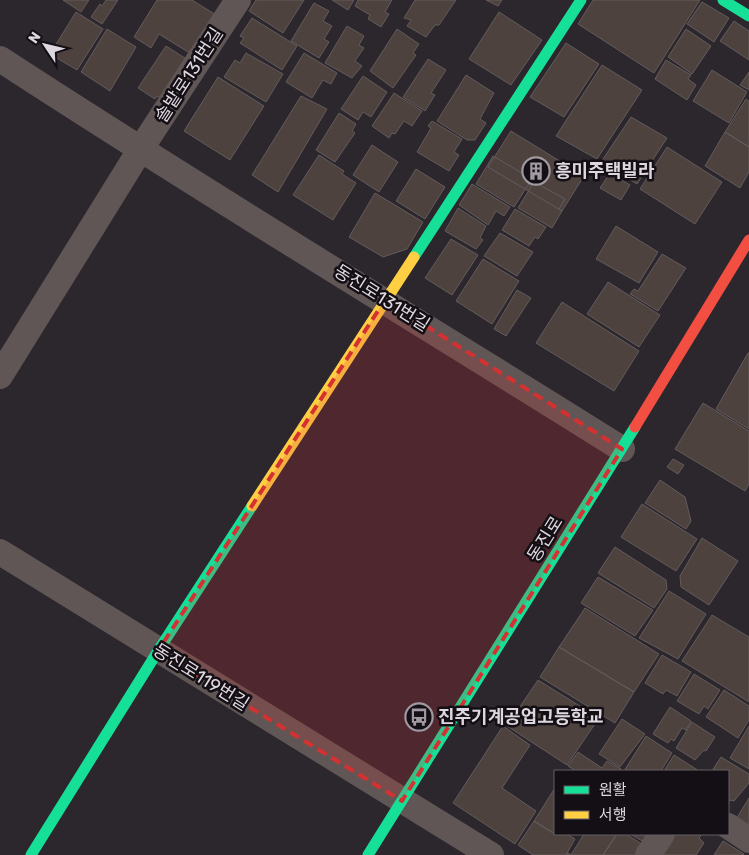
<svg xmlns="http://www.w3.org/2000/svg" width="749" height="855" font-family="Rubik,'Noto Sans KR',sans-serif">
<style>
.building{fill:#4e423e;stroke:#625c5d}
.lines{fill:none;stroke-linecap:round;stroke-linejoin:round}
.street{stroke:#605656;stroke-width:26}
.fast{stroke:#16e098;stroke-width:11}
.slow{stroke:#ffcf43;stroke-width:11}
.jam{stroke:#f24e42;stroke-width:11}
.marked{fill:#d63131;fill-opacity:0.2;stroke:#d63131;stroke-width:4;stroke-dasharray:10 6;stroke-linejoin:round}
.labels{text-anchor:middle;dominant-baseline:central;stroke-width:5;stroke-linejoin:round;paint-order:stroke}
.street-label{font-size:18px;fill:#ded7df;stroke:#130f14}
.poi-label{font-size:18px;font-weight:bold;fill:#ded7df;stroke:#130f14;text-anchor:start}
</style>
<rect width="100%" height="100%" fill="#2c262d"/>
<path class="building" d="M 63,0 L 89,0 L 81,12 Z
M 106,0 L 118,0 L 102,24 L 91,17 L 100,4 L 102,6 Z
M 157,0 L 192,0 L 221,18 L 196,57 L 159,34 L 151,48 L 134,37 Z
M 256,0 L 304,0 L 283,33 L 249,11 Z
M 332,0 L 354,0 L 348,10 Z
M 358,0 L 392,0 L 385,12 L 389,14 L 381,27 L 368,19 L 370,15 L 355,6 Z
M 415,0 L 456,0 L 439,25 L 435,25 L 426,37 L 407,26 L 411,20 L 404,18 Z
M 486,0 L 502,0 L 498,6 Z
M 593,0 L 700,0 L 654,73 L 578,24 Z
M 702,2 L 729,18 L 714,42 L 687,24 Z
M 314,3 L 329,11 L 323,21 L 332,26 L 324,39 L 329,42 L 319,58 L 291,41 Z
M 76,12 L 103,29 L 77,70 L 50,54 Z
M 499,12 L 542,40 L 511,85 L 469,59 Z
M 252,18 L 297,46 L 282,70 L 240,43 L 244,38 L 240,36 Z
M 734,21 L 749,31 L 749,60 L 720,41 Z
M 347,26 L 364,36 L 359,45 L 364,48 L 355,61 L 362,66 L 352,78 L 325,63 Z
M 107,29 L 136,47 L 110,91 L 81,72 Z
M 397,29 L 419,44 L 413,53 L 416,55 L 393,88 L 370,71 Z
M 686,29 L 711,46 L 692,74 L 668,57 Z
M 566,43 L 599,64 L 564,117 L 530,97 Z
M 166,46 L 191,62 L 166,101 L 157,96 L 155,99 L 138,88 Z
M 246,53 L 283,74 L 266,102 L 224,77 L 235,60 L 240,63 Z
M 304,53 L 337,73 L 331,84 L 323,80 L 312,98 L 286,82 Z
M 428,59 L 446,70 L 431,93 L 435,95 L 425,111 L 403,97 Z
M 666,60 L 691,75 L 688,79 L 696,85 L 687,100 L 655,79 Z
M 602,65 L 642,90 L 597,159 L 556,136 Z
M 712,70 L 747,92 L 729,123 L 693,101 Z
M 749,72 L 749,90 L 740,85 Z
M 466,75 L 494,93 L 480,119 L 486,123 L 475,140 L 467,140 L 437,121 Z
M 363,76 L 387,92 L 371,117 L 363,112 L 358,120 L 341,109 Z
M 218,77 L 264,106 L 230,160 L 184,131 Z
M 394,93 L 422,111 L 412,126 L 404,121 L 395,134 L 392,133 L 389,138 L 372,126 Z
M 301,96 L 327,109 L 278,192 L 252,175 Z
M 746,99 L 749,101 L 749,147 L 725,132 Z
M 339,113 L 356,124 L 352,131 L 355,133 L 335,162 L 316,150 Z
M 631,117 L 667,138 L 637,184 L 601,162 Z
M 432,121 L 462,139 L 454,152 L 459,155 L 449,171 L 417,152 L 431,128 L 428,126 Z
M 511,131 L 584,176 L 562,211 L 488,167 Z
M 725,132 L 749,147 L 749,172 L 740,188 L 705,166 Z
M 372,145 L 398,162 L 379,192 L 353,175 Z
M 667,147 L 722,182 L 695,224 L 640,189 Z
M 319,155 L 344,171 L 342,174 L 356,183 L 333,220 L 293,195 Z
M 493,156 L 532,179 L 514,207 L 476,184 Z
M 416,169 L 445,187 L 425,219 L 396,201 Z
M 610,173 L 630,185 L 621,200 L 600,188 Z
M 534,182 L 565,199 L 559,209 L 562,211 L 552,228 L 518,208 Z
M 472,184 L 510,207 L 504,216 L 496,211 L 488,225 L 459,205 Z
M 375,193 L 423,222 L 407,249 L 383,257 L 349,237 Z
M 458,208 L 486,226 L 480,238 L 483,240 L 476,249 L 445,231 Z
M 515,209 L 546,227 L 538,239 L 535,237 L 529,246 L 502,230 Z
M 616,226 L 658,252 L 639,283 L 596,259 Z
M 500,233 L 533,252 L 517,276 L 484,256 Z
M 451,239 L 478,255 L 452,295 L 425,278 Z
M 662,254 L 686,268 L 658,311 L 630,294 L 634,289 L 638,291 Z
M 483,259 L 519,281 L 492,324 L 456,301 Z
M 608,282 L 660,315 L 639,347 L 587,314 Z
M 517,290 L 531,298 L 506,336 L 494,329 Z
M 562,302 L 639,351 L 614,391 L 536,343 Z
M 748,353 L 749,353 L 749,429 L 716,409 Z
M 703,403 L 749,431 L 749,484 L 745,491 L 675,449 Z
M 673,459 L 684,465 L 678,474 L 667,467 Z
M 660,480 L 685,497 L 691,521 L 686,529 L 645,503 Z
M 642,504 L 697,539 L 676,571 L 621,537 Z
M 702,538 L 738,561 L 709,605 L 681,587 L 680,576 Z
M 615,547 L 666,580 L 667,589 L 654,608 L 598,573 Z
M 598,577 L 653,610 L 635,636 L 581,603 Z
M 669,591 L 706,614 L 678,659 L 639,638 Z
M 585,608 L 659,654 L 634,692 L 559,647 Z
M 712,615 L 749,637 L 749,702 L 682,661 Z
M 559,647 L 634,692 L 615,723 L 540,677 Z
M 662,655 L 691,672 L 677,696 L 666,690 L 663,694 L 645,683 Z
M 694,674 L 720,690 L 708,709 L 704,706 L 699,714 L 677,701 Z
M 538,680 L 599,718 L 567,765 L 507,726 Z
M 724,690 L 749,706 L 749,720 L 738,738 L 706,717 Z
M 670,707 L 691,721 L 686,730 L 682,728 L 674,741 L 671,739 L 668,743 L 653,734 Z
M 622,719 L 645,734 L 620,767 L 599,754 Z
M 692,722 L 715,737 L 706,751 L 704,750 L 695,760 L 676,748 Z
M 503,726 L 530,745 L 502,788 L 536,811 L 515,844 L 453,803 Z
M 749,726 L 749,769 L 730,758 Z
M 646,736 L 672,753 L 661,771 L 624,771 Z
M 578,752 L 602,768 L 607,761 L 621,769 L 620,771 L 576,771 L 568,766 Z
M 674,755 L 699,771 L 664,771 Z
M 721,757 L 749,774 L 749,783 L 734,801 L 730,800 L 728,803 L 728,771 L 712,771 Z
M 555,788 L 555,834 L 534,821 Z
M 749,798 L 749,834 L 733,824 Z
M 534,821 L 555,834 L 567,834 L 575,839 L 566,855 L 533,855 L 518,845 Z
M 584,834 L 617,834 L 603,855 L 567,855 L 568,853 L 571,855 Z
M 617,834 L 626,834 L 648,848 L 644,855 L 603,855 Z
M 630,834 L 658,834 L 651,846 Z
M 674,834 L 702,834 L 699,838 L 704,843 L 696,855 L 661,855 Z
M 723,841 L 744,854 L 743,855 L 714,855 Z"/>
<g class="lines">
<path class="street" d="M 0,59 C 205,193 415,319 622,449
M 0,376 L 140,150 L 238,0
M 0,552 L 491,855
M 728,826 L 749,840
M 648,855 L 662,834"/>
<path class="fast" d="M 723,0 L 749,16
M 414,257 L 581,0
M 31,855 L 158,651 L 252,506
M 368,855 L 635,427"/>
<path class="slow" d="M 252,506 L 414,257"/>
<path class="jam" d="M 635,427 L 749,240"/>
</g>
<path class="marked" d="M 385,300 L 622,449 L 402,801 L 158,651 Z"/>
<defs>
<g id="building-ring" transform="scale(1.4375)"><circle r="9.5" fill="#130f14" stroke="#a099a1" stroke-width="1.5"/><path d="M-4-6H4V6H1V3H-1V6H-4ZM-2.5-4.3h1.7v1.8h-1.7ZM.8-4.3h1.7v1.8H.8ZM-2.5-1h1.7V.8h-1.7ZM.8-1h1.7V.8H.8Z" fill="#a099a1"/></g>
<g id="bus-ring" transform="scale(1.4375)"><circle r="9.5" fill="#130f14" stroke="#a099a1" stroke-width="1.5"/><path d="M-5-6H5V4H4V6H2V4H-2V6H-4V4H-5ZM-3.5-4V0h7V-4ZM-3.5 1.2v1.5H-2V1.2ZM2 1.2v1.5H3.5V1.2Z" fill="#a099a1"/></g>
</defs>
<g fill-rule="evenodd">
<use href="#building-ring" x="536" y="171"/>
<use href="#bus-ring" x="419" y="717"/>
</g>
<g class="labels">
<g class="street-label">
<text transform="translate(189 75) rotate(-57)">솔밭로131번길</text>
<text transform="translate(382 298) rotate(32)">동진로131번길</text>
<text transform="translate(545 539) rotate(-58)">동진로</text>
<text transform="translate(201 677) rotate(32)">동진로119번길</text>
</g>
<g class="poi-label">
<text x="555" y="171">흥미주택빌라</text>
<text x="438" y="717">진주기계공업고등학교</text>
</g>
</g>
<rect x="554" y="770" width="175" height="65" fill="#130f14" stroke="#645f65"/>
<rect x="564" y="786" width="25" height="8" fill="#16e098" stroke="#645f65"/>
<text x="599" y="795" font-size="15" fill="#ded7df">원활</text>
<rect x="564" y="811" width="25" height="8" fill="#ffcf43" stroke="#645f65"/>
<text x="599" y="820" font-size="15" fill="#ded7df">서행</text>
<g transform="translate(45 45) rotate(305)" stroke="#130f14" stroke-width="4" paint-order="stroke">
<path d="M0-4L9 19L0 12L-9 19Z" fill="#ded7df"/>
<text y="-8" font-size="14" font-weight="bold" text-anchor="middle" fill="#ded7df">N</text>
</g>
</svg>
